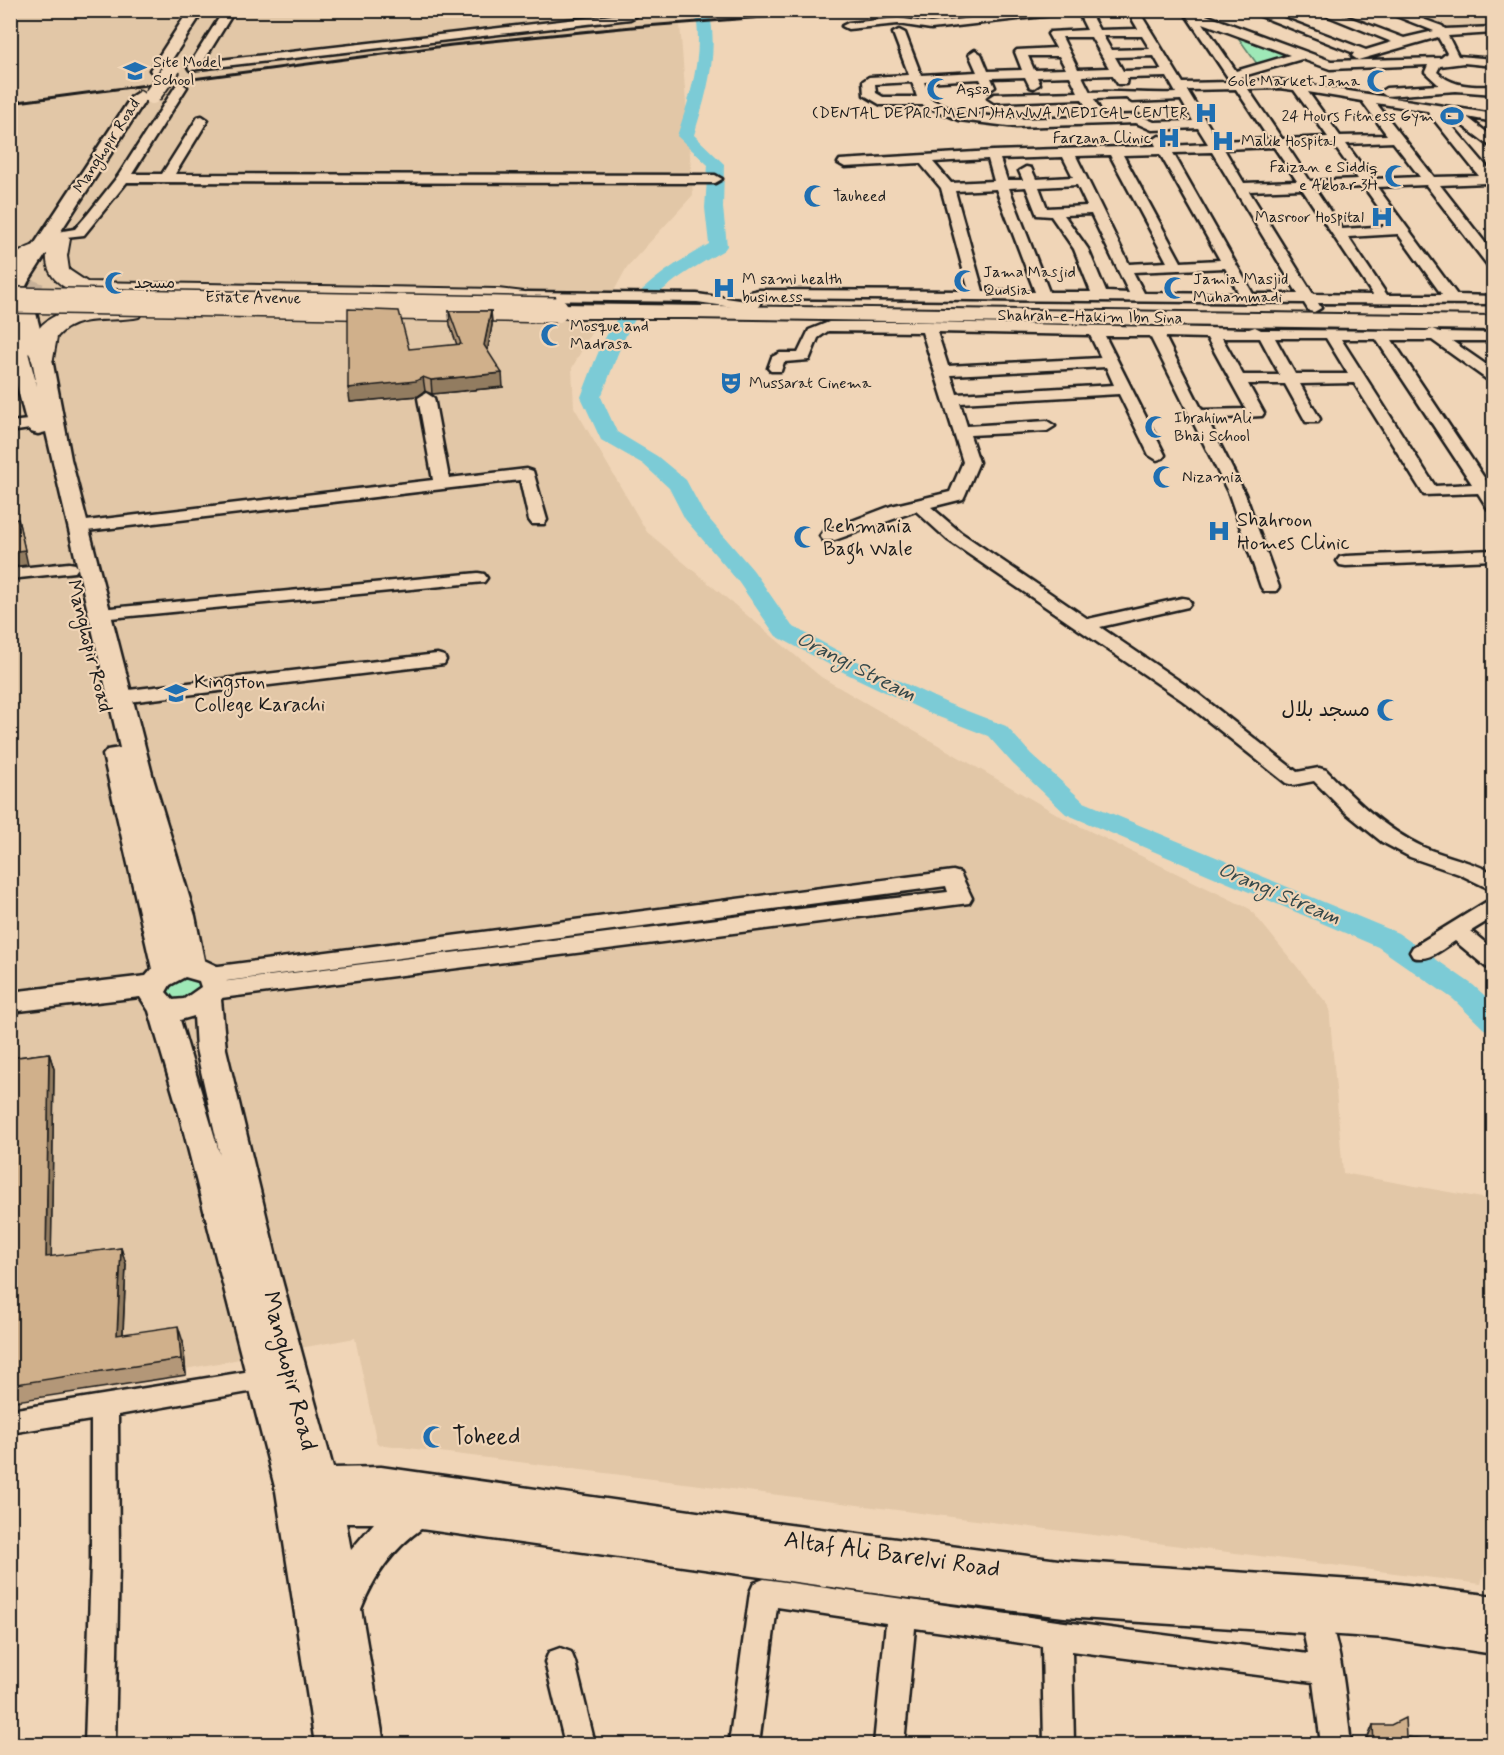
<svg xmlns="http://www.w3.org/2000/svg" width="1504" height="1755" font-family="Mynerve,'Playpen Sans Arabic',sans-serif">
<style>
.built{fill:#e2c7a7}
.green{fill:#9ee8b7;stroke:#5d826a;stroke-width:1.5}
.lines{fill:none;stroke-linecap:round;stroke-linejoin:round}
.river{fill:#7bcbd6;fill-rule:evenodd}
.major-tunnel-far1{stroke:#c6b098;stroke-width:16;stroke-dasharray:16 8;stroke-linecap:butt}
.major-tunnel{stroke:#c6b098;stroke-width:21;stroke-dasharray:21 10;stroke-linecap:butt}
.minor-casing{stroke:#1c1c1c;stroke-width:5}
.major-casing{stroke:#1c1c1c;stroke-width:5}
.highway-casing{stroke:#1c1c1c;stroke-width:4}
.minor{fill:#f0d5b7;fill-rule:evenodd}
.major{fill:#f0d5b7;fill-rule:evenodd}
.highway{fill:#f0d5b7;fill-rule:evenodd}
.rail{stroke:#1c1c1c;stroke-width:3}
.major-bridge-casing{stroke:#1c1c1c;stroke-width:20;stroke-linecap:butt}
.highway-bridge-casing{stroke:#1c1c1c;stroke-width:28;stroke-linecap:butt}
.major-bridge{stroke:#f0d5b7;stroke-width:16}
.highway-bridge{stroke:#f0d5b7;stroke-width:25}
.wall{fill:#b39778;stroke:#1c1c1c;stroke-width:1.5}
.shaded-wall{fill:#927b61;stroke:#1c1c1c;stroke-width:1.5}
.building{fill:#d0b08b;stroke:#1c1c1c;stroke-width:1.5}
.labels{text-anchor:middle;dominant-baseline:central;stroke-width:4.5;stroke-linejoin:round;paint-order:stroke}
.far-poi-label{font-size:16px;fill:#1c1c1c;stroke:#f0d5b7;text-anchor:start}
.far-street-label{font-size:16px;fill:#1c1c1c;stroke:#f0d5b7}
.poi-label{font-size:20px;fill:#1c1c1c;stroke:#f0d5b7;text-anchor:start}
.street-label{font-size:20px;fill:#1c1c1c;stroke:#f0d5b7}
.water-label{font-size:21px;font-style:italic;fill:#34484a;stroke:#f0d5b7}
.near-street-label{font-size:24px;fill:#1c1c1c;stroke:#f0d5b7}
.near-poi-label{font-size:24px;fill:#1c1c1c;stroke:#f0d5b7;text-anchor:start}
</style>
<rect width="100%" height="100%" fill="#f0d5b7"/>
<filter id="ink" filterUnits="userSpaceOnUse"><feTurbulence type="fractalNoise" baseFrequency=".0167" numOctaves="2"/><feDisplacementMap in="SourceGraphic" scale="12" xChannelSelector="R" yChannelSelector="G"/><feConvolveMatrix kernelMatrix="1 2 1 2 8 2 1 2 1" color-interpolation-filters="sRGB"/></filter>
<g filter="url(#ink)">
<path class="built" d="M 11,11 L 679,11 L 693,195 L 627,267 L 572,368 L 574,407 L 647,532 L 821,677 L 1069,821 L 1250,909 L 1329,1006 L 1343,1173 L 1493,1200 L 1494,1529 L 1481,1584 L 377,1444 L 355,1338 L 11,1401 Z
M 1386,11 L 1493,11 L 1492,31 L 1452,32 Z"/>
<path class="green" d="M 1232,29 L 1302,55 L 1260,68 Z
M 175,976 L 200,977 L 202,995 L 172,1004 L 162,986 Z"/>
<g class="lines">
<path class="river" d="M 695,10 L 709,10 C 719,54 707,93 694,135 L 724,164 L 723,208 L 727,246 L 724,250 C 688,271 648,293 627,333 C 617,353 610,376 601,397 L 617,432 L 657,456 L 686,480 L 703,512 L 753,570 L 792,626 L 861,663 L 949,704 L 1006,726 L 1031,754 L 1084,802 L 1398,933 L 1473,985 L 1494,1004 L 1494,1032 L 1484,1029 L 1453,999 L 1378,947 L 1066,814 L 1013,764 L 988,736 L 931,714 L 845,673 L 776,636 L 737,580 L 685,519 L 669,488 L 643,464 L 601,440 L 581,397 C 590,375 598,348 611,328 C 635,289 670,266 709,244 L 705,208 L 708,165 L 677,136 C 691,94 704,55 695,10 Z"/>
<path class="major-tunnel-far1" d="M 33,289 L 36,281"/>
<path class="major-tunnel" d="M 26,309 L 34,288"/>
<g class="minor-casing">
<path id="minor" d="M 224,10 L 235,10 L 203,62 L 630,13 L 636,16 L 630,19 L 190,70 L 188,67 Z
M 1036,10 L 1075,10 L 1070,13 L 931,29 L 898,24 L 848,29 L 842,26 L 848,23 L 898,18 L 931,23 Z
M 1077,10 L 1088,10 L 1099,30 L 1138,29 L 1127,10 L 1138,10 L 1183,83 L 1231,82 L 1186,15 L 1187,10 L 1195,11 L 1331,61 L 1441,58 L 1447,53 L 1438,37 L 1358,60 L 1352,56 L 1354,53 L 1245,10 L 1262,10 L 1366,50 L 1392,42 L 1313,10 L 1330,10 L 1404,38 L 1434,31 L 1381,10 L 1398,10 L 1442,26 L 1445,29 L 1494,27 L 1494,33 L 1448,36 L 1458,56 L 1494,59 L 1494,66 L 1464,63 L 1440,66 L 1437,72 C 1452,87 1474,87 1494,86 L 1494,94 L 1456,91 L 1386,96 L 1380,92 L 1386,88 L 1439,85 L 1425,72 L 1428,65 L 1330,69 L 1302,59 L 1240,77 L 1243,81 L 1279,80 L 1494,114 L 1494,122 L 1467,117 L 1494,138 L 1494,149 L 1447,114 L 1442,114 L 1494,175 L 1494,189 L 1486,183 L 1440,185 L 1494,254 L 1494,268 L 1489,267 L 1426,185 L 1377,187 L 1457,295 L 1494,296 L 1494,304 L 1318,303 L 1321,308 L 1314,312 L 1309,311 L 1304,303 L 762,298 L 758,309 L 753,310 L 697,302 L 527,300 L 520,296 L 527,292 L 697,294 L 747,301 L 750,292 L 759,290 L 969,291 L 941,188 L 920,163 L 845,167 L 838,163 L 840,160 L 993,151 L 1156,146 L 1153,140 L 1159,136 L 1164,137 L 1169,146 L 1208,144 L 1198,128 L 1152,130 L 1136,123 L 1016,127 L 959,120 L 923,105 L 881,105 L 864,95 L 863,81 L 869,77 L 909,75 L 893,33 L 899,30 L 905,33 L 921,75 L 977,72 L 969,54 L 975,50 L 981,54 L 988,71 L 1022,70 L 1015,52 L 1017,50 L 1056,48 L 1048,34 L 1050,32 L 1087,30 ZM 1203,23 L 1290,55 L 1236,71 ZM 1103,36 L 1142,36 L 1150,49 L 1111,50 ZM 1062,37 L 1091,37 L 1109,68 L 1078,69 ZM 1028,56 L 1059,56 L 1066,69 L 1034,70 ZM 1154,56 L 1162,70 L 1123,71 L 1115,57 ZM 1112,75 L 1118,84 L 1126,84 L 1127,78 L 1167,77 L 1176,93 C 1146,94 1121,91 1090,92 L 1082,76 ZM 1070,76 L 1078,92 L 994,94 L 988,98 L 994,102 L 1082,99 L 1091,117 L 1016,119 L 962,113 L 930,99 L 924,82 L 980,79 L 985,90 L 989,91 L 995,87 L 991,78 L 1025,77 L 1030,87 L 1034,88 L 1040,84 L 1037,77 ZM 912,82 L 917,97 L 883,97 L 876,93 L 875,84 ZM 1279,88 L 1294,90 L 1328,137 L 1282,139 L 1248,89 ZM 1236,89 L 1269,139 L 1218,141 L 1187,90 ZM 1308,92 L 1362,101 L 1387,135 L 1340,136 ZM 1126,98 L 1132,102 L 1181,100 L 1193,121 L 1154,122 L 1138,115 L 1103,116 L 1094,99 ZM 1376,103 L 1427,111 L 1479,176 L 1434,177 ZM 1393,142 L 1420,177 L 1372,179 L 1346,144 ZM 1333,144 L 1358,179 L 1310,181 L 1287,146 ZM 1274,147 L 1297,181 L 1244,183 L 1224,149 ZM 1212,152 L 1298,294 L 1253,294 L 1173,153 ZM 1160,154 L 1220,260 L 1181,262 L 1123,155 ZM 1110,155 L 1167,262 L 1129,264 L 1076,156 ZM 1063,157 L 1073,177 L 1036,179 L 1031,168 L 1026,167 L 1019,171 L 1023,180 L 1007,180 L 1000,159 ZM 988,159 L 994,181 L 951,183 L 933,162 ZM 1077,185 L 1087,206 L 1047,208 L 1039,187 ZM 1026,187 L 1037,215 L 1051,216 L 1074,249 L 1091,292 L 1049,292 L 1009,188 ZM 1364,187 L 1392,226 L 1342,229 L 1315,189 ZM 996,189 L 1035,292 L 983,291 L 955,191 ZM 1302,189 L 1373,295 L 1313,294 L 1249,191 ZM 1091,214 L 1129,293 L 1106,292 L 1088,249 L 1064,215 ZM 1398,234 L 1442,295 L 1387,295 L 1348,237 ZM 1225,268 L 1239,294 L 1144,293 L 1133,272 Z
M 181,83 L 187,87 L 132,174 L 162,174 L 198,117 L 202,116 L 208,120 L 175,174 L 715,175 L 722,179 L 715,183 L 127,182 L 84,235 L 57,238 L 55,235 L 57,232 L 75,229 L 88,214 L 118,176 L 177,84 Z
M 829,322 L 927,322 L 1249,329 L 1255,327 L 1261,330 L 1426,331 L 1432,329 L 1440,332 L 1494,333 L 1494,341 L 1452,341 L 1494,370 L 1494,383 L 1489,381 L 1432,340 L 1392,340 L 1491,488 L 1494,492 L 1494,510 L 1488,509 L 1478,493 L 1424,495 L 1354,383 L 1300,384 L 1320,419 L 1318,422 L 1306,422 L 1285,384 L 1248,384 L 1264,413 L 1262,416 L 1207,419 L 1245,494 L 1279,587 L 1276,591 L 1264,591 L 1261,587 L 1229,494 L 1150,336 L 1105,336 L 1165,455 L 1163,458 L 1157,460 L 1149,455 L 1119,394 L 960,403 L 967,426 L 1047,421 L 1055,426 L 1047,431 L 970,435 L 979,462 L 965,495 L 963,499 L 931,507 L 960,532 L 1088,619 L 1182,598 L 1188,599 L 1191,603 L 1188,607 L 1100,627 L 1197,693 L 1297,772 L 1319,768 L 1326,770 C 1355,800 1385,829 1423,847 C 1446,857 1471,861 1493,873 L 1494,891 L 1459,874 L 1410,857 L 1382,842 L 1345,812 L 1314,781 L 1293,785 L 1286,783 L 1183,701 L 948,540 L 916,511 L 835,540 L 823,540 L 820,536 L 823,532 L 891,506 L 950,492 L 963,462 L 922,332 L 828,331 L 818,338 L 809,360 L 784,362 L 781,371 L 771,371 L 768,368 L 772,357 L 780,353 L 798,353 L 809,330 ZM 937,332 L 1090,335 L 1101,358 L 948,366 ZM 1165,337 L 1207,338 L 1246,409 L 1202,410 ZM 1222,338 L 1260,338 L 1280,375 L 1243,375 ZM 1275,338 L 1326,338 L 1348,374 L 1295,374 ZM 1341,339 L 1376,339 L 1472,484 L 1435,486 ZM 1106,367 L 1114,385 L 957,394 L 951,375 Z
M 426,393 L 434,398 L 449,478 L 527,469 L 533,471 L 547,520 L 544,524 L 532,524 L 529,520 L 520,480 L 78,532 L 72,531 L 69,527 L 72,523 L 78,522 L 433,480 L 418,398 Z
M 37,419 L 45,424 L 43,427 L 10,432 L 10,422 Z
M 1494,550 L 1494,560 L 1346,566 L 1340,565 L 1337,561 L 1340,557 L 1346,556 Z
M 69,563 L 75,564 L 78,568 L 75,572 L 10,579 L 10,569 Z
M 478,573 L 484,574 L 487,578 L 484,582 L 100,619 L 94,618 L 91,614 L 94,610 L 100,609 Z
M 437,654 L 444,656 L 446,660 L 444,664 L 120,703 L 113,701 L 111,697 L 113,693 L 120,691 Z
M 953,871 L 960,873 L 972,898 L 969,903 L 213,999 L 205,996 L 202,991 L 205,986 L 213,983 L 757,914 L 948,892 L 946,886 L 211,983 L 203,980 L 200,975 L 203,970 L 211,967 Z
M 1494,900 L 1494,917 L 1471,931 L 1494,950 L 1494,969 L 1486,967 L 1455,941 C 1442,949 1429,962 1413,957 L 1410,952 L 1413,947 L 1486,902 Z
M 263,1369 L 272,1372 L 276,1380 L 272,1388 L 118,1415 L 119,1563 L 115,1744 L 85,1744 L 91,1563 L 91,1420 L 10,1433 L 10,1410 Z
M 764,1579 L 1057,1621 L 1308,1654 L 1300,1617 L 1305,1608 L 1315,1604 L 1325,1608 C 1342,1645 1346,1703 1351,1744 L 1321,1744 L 1313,1682 L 1072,1651 L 1074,1744 L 1044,1744 L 1042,1646 L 915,1628 L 904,1744 L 874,1744 L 886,1623 L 777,1607 L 759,1744 L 729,1744 L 750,1592 L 754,1583 Z
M 560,1648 L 571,1652 L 575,1662 L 595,1744 L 565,1744 L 545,1662 L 549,1652 Z"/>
</g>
<g class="major-casing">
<path id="major" d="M 189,10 L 204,10 L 163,73 L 153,73 L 150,70 Z
M 140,91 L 148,96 L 28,282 L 26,286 L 12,286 L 10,281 L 132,96 Z
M 26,303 L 33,305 L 35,309 L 43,341 L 52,359 L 71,459 L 153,778 L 195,916 L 204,960 L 221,968 L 229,987 L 221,1000 L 226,1049 L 280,1273 L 333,1468 L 381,1467 L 774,1523 L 1066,1561 L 1383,1582 L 1494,1596 L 1494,1654 L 1386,1638 L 1064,1617 L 902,1597 L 421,1529 C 392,1550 374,1576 361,1609 L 384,1744 L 315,1744 L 276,1491 L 179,1113 L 149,1011 L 140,997 L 10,1012 L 10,992 L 146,976 L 152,969 L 103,755 L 107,750 L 120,748 L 46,432 L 38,434 L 31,432 L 28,428 L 10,359 L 10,317 L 19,321 L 17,309 L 19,305 ZM 27,349 L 32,359 L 37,386 ZM 185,977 L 199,981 L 201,987 L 184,999 L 173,1000 L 166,992 L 170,985 ZM 194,1016 L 196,1049 L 220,1155 L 180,1020 ZM 346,1523 L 374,1523 L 351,1550 Z"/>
</g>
<g class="highway-casing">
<path id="highway" d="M 60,233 L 67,235 L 70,239 L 67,256 L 69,270 L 87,282 L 498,289 L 550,295 L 558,297 L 561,302 L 559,304 L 1494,316 L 1494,330 L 687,318 L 526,318 L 518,316 L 515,311 L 522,305 L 498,303 L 83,294 C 63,289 45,277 47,254 L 10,273 L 10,258 C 22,251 35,240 48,247 L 53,235 Z
M 131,305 L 139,307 L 142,312 L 139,317 C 112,323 77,313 57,337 L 53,359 L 50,364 L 42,366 L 34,364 L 31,359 C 31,351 31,342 35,335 C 50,304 102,306 131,305 Z
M 10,329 L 18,331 L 30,351 L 27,356 L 19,358 L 10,355 Z"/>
</g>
<use href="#minor" class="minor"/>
<use href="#major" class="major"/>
<use href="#highway" class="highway"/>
<path class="rail" d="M 10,103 L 452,45 L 632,27 L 858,10"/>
<g class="major-bridge-casing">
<path id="major-bridge" d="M 152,96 L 173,67"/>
</g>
<g class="highway-bridge-casing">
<path id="highway-bridge" d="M 10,300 L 556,310"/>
</g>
<use href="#major-bridge" class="major-bridge"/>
<use href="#highway-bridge" class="highway-bridge"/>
</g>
<path class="wall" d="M 449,311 L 491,311 L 492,325 L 487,350 L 503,387 L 432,394 L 425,391 L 418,396 L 350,402 L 457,345 L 450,325 Z
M 49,1053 L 54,1069 L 51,1257 L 121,1248 L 126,1264 L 123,1334 L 183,1342 L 186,1375 L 10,1402 L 10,1058 Z
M 1373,1725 L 1406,1737 L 1470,1744 L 1365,1744 Z"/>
<path class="shaded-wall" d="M 491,311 L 492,325 L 486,359 L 484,345 Z
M 502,373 L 503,387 L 432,394 L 431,380 Z
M 423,377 L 425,391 L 418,396 L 350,402 L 348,388 Z
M 18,519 L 28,565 L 10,567 L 10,552 Z
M 49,1053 L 54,1069 L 51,1274 L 46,1257 Z
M 121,1248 L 126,1264 L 122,1351 L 117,1335 Z
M 178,1326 L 183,1342 L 186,1375 L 181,1359 Z"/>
<path class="building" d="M 348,309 L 399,311 L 409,349 L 461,344 L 449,311 L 491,311 L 484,345 L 502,373 L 431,380 L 423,377 L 416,381 L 348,388 Z
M 18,519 L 25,550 L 10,552 L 10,521 Z
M 49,1053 L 46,1257 L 121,1248 L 117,1335 L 178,1326 L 181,1359 L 10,1385 L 10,1058 Z
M 1405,1718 L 1406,1737 L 1470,1744 L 1374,1744 L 1373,1725 L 1391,1725 Z"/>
</g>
<defs>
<g id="school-bare" transform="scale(1.8)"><path d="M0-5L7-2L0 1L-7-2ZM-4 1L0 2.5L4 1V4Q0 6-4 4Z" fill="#1f6fb2" stroke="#f0d5b7" stroke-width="2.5" paint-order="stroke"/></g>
<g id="mosque-bare" transform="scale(1.8)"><path d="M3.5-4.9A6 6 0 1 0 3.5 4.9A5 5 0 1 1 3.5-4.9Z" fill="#1f6fb2" stroke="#f0d5b7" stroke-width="2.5" paint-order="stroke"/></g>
<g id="hospital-bare" transform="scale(1.8)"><path d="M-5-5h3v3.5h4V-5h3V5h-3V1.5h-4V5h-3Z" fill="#1f6fb2" stroke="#f0d5b7" stroke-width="2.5" paint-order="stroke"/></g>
<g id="stadium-bare" transform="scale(1.8)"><path d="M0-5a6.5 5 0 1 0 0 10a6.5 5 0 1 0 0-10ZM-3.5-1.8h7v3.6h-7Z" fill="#1f6fb2" stroke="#f0d5b7" stroke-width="2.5" paint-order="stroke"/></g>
<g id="theatre-bare" transform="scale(1.8)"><path d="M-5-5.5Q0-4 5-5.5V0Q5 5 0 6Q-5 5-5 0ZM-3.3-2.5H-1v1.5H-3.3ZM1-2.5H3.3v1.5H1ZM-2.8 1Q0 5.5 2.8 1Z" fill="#1f6fb2" stroke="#f0d5b7" stroke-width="2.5" paint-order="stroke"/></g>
<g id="university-bare" transform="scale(1.8)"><path d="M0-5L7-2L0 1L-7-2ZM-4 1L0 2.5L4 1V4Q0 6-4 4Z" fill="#1f6fb2" stroke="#f0d5b7" stroke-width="2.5" paint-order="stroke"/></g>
</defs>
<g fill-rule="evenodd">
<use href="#school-bare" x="135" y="71"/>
<use href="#mosque-bare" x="1378" y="81"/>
<use href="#mosque-bare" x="938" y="89"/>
<use href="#hospital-bare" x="1206" y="113"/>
<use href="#stadium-bare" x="1452" y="116"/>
<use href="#hospital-bare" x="1169" y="138"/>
<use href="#hospital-bare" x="1223" y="141"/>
<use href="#mosque-bare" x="1396" y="176"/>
<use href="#mosque-bare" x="815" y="196"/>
<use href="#hospital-bare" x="1382" y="217"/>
<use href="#mosque-bare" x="965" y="281"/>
<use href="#mosque-bare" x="116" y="283"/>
<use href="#hospital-bare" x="724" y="288"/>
<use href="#mosque-bare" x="1175" y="288"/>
<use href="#mosque-bare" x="552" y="335"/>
<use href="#theatre-bare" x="731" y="383"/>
<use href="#mosque-bare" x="1156" y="427"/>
<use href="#mosque-bare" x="1164" y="477"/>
<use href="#hospital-bare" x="1219" y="531"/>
<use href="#mosque-bare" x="805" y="537"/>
<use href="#university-bare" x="176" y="693"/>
<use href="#mosque-bare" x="1388" y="710"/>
<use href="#mosque-bare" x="434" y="1437"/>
</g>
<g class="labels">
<g class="far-poi-label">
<text x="153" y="62">Site Model<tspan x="153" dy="18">School</tspan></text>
<text x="1360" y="81" text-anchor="end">Gole Market Jama</text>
<text x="956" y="89">Aqsa</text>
<text x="1188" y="113" text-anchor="end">(DENTAL DEPARTMENT)HAWWA MEDICAL CENTER</text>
<text x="1434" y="116" text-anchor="end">24 Hours Fitness Gym</text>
<text x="1151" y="138" text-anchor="end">Farzana Clinic</text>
<text x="1241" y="141">Malik Hospital</text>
<text x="1378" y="167" text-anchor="end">Faizan e Siddiq<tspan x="1378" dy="18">e Akbar 3H</tspan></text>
<text x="833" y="196">Tauheed</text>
<text x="1364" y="217" text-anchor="end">Masroor Hospital</text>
<text x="983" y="272">Jama Masjid<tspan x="983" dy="18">Qudsia</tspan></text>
<text x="742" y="279">M sami health<tspan x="742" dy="18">business</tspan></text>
<text x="1193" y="279">Jamia Masjid<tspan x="1193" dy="18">Muhammadi</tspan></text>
<text x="134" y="283">مسجد</text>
<text x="570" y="326">Mosque and<tspan x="570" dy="18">Madrasa</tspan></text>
<text x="749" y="383">Mussarat Cinema</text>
<text x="1174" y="418">Ibrahim Ali<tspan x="1174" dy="18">Bhai School</tspan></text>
<text x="1182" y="477">Nizamia</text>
</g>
<g class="far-street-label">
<text transform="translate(107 146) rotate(-57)">Manghopir Road</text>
<text transform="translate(253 298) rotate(1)">Estate Avenue</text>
<text transform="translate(1090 317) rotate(1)">Shahrah-e-Hakim Ibn Sina</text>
</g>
<g class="poi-label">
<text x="1237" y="520">Shahroon<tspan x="1237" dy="23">Homes Clinic</tspan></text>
<text x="823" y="526">Rehmania<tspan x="823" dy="23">Bagh Wale</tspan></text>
<text x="194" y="682">Kingston<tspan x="194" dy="23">College Karachi</tspan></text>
<text x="1370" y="710" text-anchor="end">مسجد بلال</text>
</g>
<g class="street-label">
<text transform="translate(89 646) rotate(76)">Manghopir Road</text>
</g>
<g class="water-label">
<text transform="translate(856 667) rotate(27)">Orangi Stream</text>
<text transform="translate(1279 894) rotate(23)">Orangi Stream</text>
</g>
<g class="near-street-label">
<text transform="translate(289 1371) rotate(76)">Manghopir Road</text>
<text transform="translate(892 1555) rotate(8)">Altaf Ali Barelvi Road</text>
</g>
<g class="near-poi-label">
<text x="452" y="1437">Toheed</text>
</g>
</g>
<rect width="1504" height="1755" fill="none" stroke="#f0d5b7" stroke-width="36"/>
<rect x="18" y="18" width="1468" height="1719" fill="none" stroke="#1c1c1c" stroke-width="2" filter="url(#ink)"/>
</svg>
